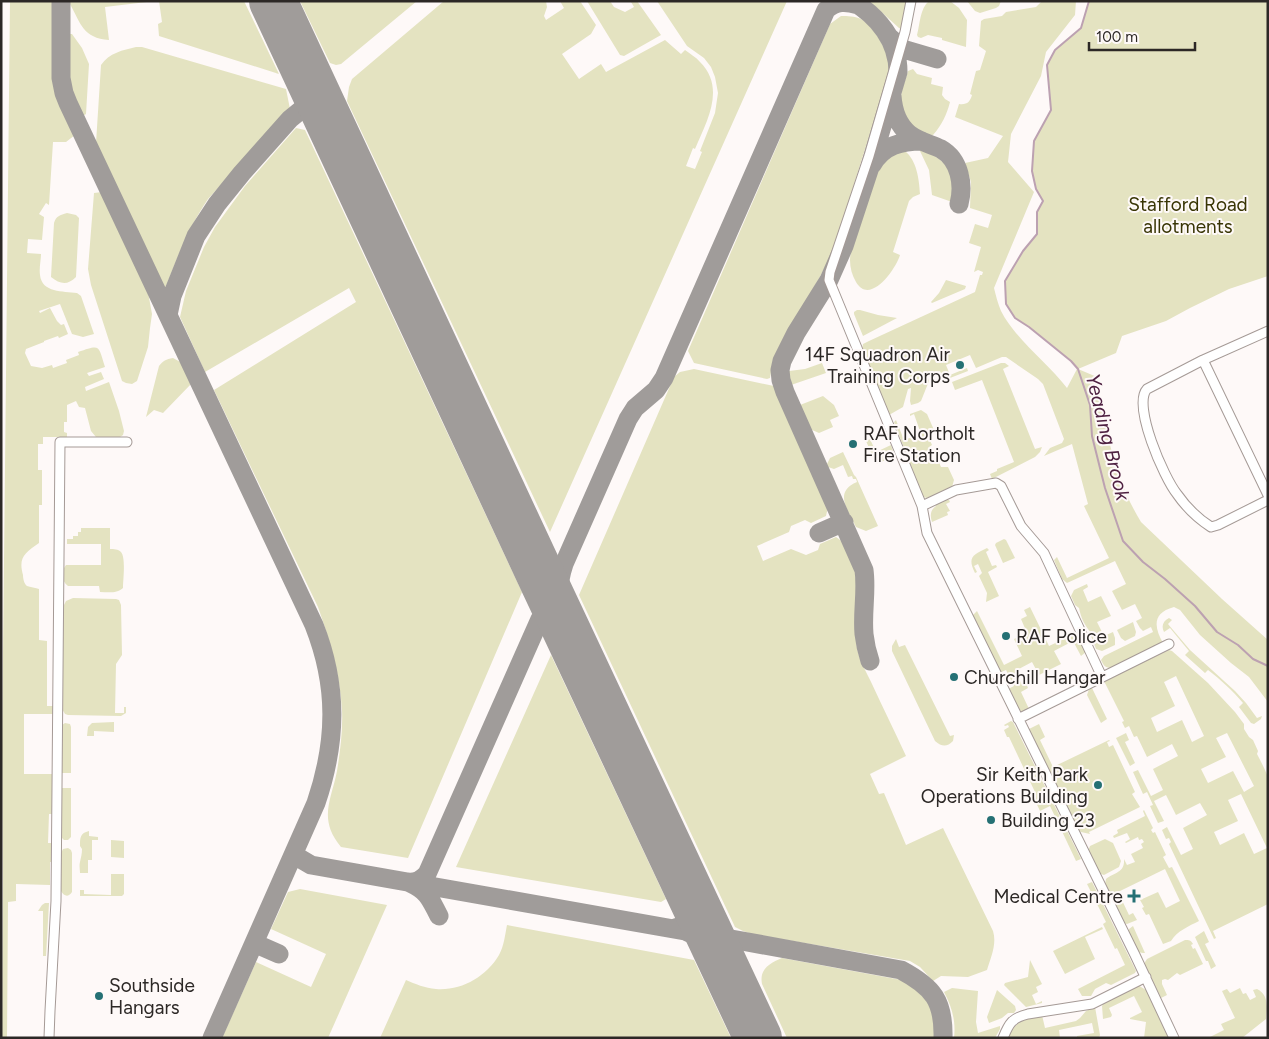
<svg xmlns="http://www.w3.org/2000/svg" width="1269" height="1039" font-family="Figtree,sans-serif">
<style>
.green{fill:#e4e3c1;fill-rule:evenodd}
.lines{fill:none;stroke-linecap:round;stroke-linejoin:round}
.stream{stroke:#bca1b1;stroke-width:2}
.taxiway{stroke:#a09c9a;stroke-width:19}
.runway{stroke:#a09c9a;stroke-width:48}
.minor-casing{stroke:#a59a96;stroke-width:11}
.minor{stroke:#fff;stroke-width:9}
.poi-dot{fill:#257074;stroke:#fef9f8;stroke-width:2}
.labels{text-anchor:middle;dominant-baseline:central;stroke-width:4;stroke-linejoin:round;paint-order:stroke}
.park-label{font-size:19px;fill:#383504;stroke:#fef9f8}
.poi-label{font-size:19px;fill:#2c2826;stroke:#fef9f8;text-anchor:start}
.water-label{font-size:20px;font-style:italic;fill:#4f2242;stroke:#fef9f8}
</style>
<rect width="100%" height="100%" fill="#fef9f8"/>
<path class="green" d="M 10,1 L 54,1 L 53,73 L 55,87 L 60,103 L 75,135 L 66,142 L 53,142 L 49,205 L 46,203 L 39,214 L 44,217 L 42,240 L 28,239 L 27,253 L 41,254 C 41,260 39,268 40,275 C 42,293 63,291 77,293 L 81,296 L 94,334 L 83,337 L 72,334 L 60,304 L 39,311 L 40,313 L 50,308 L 57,321 L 61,325 L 64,324 L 68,334 L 59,338 L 58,336 L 44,341 L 44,342 L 26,349 L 25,353 L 31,366 L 42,368 L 52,365 L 53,368 L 67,363 L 66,360 L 79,355 L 78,352 C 101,344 98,345 105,367 L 87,373 L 89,376 L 101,372 L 104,379 L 85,387 L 86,391 L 109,382 L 119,411 L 124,431 L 123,435 L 120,437 L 96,437 L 91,431 L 85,408 L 79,407 L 76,401 L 67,405 L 67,422 L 64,422 L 64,432 L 67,433 L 67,437 L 43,437 L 43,444 L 38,444 L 38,470 L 42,470 L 42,505 L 39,505 L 39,543 C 25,553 18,557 23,575 C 23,578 24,584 27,586 C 30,587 36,588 39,589 L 39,640 L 47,641 L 47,706 L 55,706 L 54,714 L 24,714 L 24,774 L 54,774 L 54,814 L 49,814 L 48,843 L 54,843 L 54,862 L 50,862 L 50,885 L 16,884 L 16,901 L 8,902 L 7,1038 L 2,1038 L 3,882 L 2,748 Z
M 70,1 L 155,1 L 105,7 L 109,40 C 83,38 81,24 70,4 Z
M 159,1 L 244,1 L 279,74 L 159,36 L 158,24 L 162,22 Z
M 300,1 L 417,1 L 341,64 L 336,65 L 330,63 Z
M 444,1 L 546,1 L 547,7 L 544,16 L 546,20 L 564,8 L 560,1 L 580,1 L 596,25 L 591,34 L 562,54 L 579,79 L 601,64 L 606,72 L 665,40 L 681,54 L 685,50 C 690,54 696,57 700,62 C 726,88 707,121 695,149 L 693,148 L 686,166 L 695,169 L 702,152 L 700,151 L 715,113 L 718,93 L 715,77 L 711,67 L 704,58 L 687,46 L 657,1 L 787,1 L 550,532 L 347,101 L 349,87 L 352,79 Z
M 587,1 L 610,1 L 614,7 L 625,12 L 634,7 L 631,2 L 637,1 L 661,35 L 624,56 L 620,55 Z
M 867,1 L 906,1 L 901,29 L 899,28 L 876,7 Z
M 929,1 L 950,1 L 959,8 L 967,20 L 966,47 L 942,40 L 942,38 L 928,35 L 921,38 L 918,37 L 917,35 C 920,24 920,8 929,1 Z
M 967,1 L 1001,1 L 999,6 L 996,8 L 980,13 L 975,11 Z
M 1042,1 L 1076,1 L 1075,15 L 1046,52 L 1041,76 L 1011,134 L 1008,162 L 1034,192 L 994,288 C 996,296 998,304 1001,311 C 1016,340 1047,362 1067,388 L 1077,369 L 1071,361 L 1029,327 L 1015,318 L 1006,304 L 1005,281 L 1023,251 L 1037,234 L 1037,212 L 1043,201 L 1036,189 L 1032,171 L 1034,141 L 1051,110 L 1047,65 L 1055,50 L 1081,28 L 1089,1 L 1268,1 L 1268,276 L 1229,289 L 1190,308 L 1166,321 L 1122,336 L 1116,353 L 1078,369 L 1097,377 C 1105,427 1114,478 1141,522 L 1222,599 L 1268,640 L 1268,702 L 1249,677 L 1231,663 L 1200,635 L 1180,610 L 1174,607 C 1152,613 1154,627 1163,643 L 1112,668 C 1105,668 1104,666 1101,660 L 1104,656 L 1153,632 L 1151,627 L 1143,631 L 1140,628 L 1136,621 L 1142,618 L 1135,604 L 1122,610 L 1112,591 L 1126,584 L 1115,561 L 1067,583 L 1062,579 L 1054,560 L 1057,557 L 1067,578 L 1109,558 L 1084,506 L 1088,504 L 1072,444 L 1044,456 L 1050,448 L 1062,443 L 1064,439 L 1043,384 L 1038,379 L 1006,357 L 1002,357 L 976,368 L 970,355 L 946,365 L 950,375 L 967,368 L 968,371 L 950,378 L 949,374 L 942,376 L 940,371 L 927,375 L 929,381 L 921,401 L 918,403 L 911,405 L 910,401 L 911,388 L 908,389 L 903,407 L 889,415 L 862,349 L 863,344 L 869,341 L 975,292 L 980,275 L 982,275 L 983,272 L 978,270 L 974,272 L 981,247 L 969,243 L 975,224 L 988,228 L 992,215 L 970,208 L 971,182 L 965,163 L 988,158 L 1003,136 L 955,117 L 959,104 C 967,105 970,102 972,95 L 970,94 L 976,71 L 980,70 L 986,51 L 979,46 L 981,21 L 984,19 L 1002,16 L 1006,12 L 1036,7 Z
M 841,16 C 848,16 854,16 861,19 C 872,25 885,46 888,58 C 889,62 889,66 890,70 L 834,248 L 822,273 L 773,360 L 770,378 L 767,379 L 694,363 L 688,351 L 830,24 Z
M 69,34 L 72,34 L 82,48 L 89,64 L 86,114 L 83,116 L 73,94 L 70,78 Z
M 136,47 L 142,47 L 286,89 L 290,109 L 208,199 C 189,227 177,258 165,289 L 96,143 L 101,65 C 109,53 123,50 136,47 Z
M 913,69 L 917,74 L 932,78 L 931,84 L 943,87 L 942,95 L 945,99 L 950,102 C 947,114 942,125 933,135 C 914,136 900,115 901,97 C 901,89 906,79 908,71 Z
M 296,128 L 305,130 L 522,592 L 408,858 L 341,847 C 318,819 331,801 337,771 C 340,752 343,730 342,710 C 340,674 330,641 318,607 L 214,390 L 356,302 L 349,288 L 205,372 L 180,317 L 186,291 L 204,247 L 215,227 L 245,186 Z
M 919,149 C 946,158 958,174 955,203 L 932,195 L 929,170 Z
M 905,151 C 917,161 919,179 920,194 L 913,197 L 909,201 L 893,252 L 900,255 C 896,269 870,306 856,282 C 852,275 850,268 850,260 C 850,250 855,240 858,230 C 865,211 871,191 877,172 C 884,161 892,153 905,151 Z
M 102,192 L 148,292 L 152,314 L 150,328 L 148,347 L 137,381 L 132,384 L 126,383 L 122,381 L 91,285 L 88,269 L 94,193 Z
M 67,213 L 76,215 L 79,218 L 76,277 C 67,286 60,284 51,277 L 54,223 C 56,216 60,215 67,213 Z
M 946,280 L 966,286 L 965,289 L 932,303 L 931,302 L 939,293 Z
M 857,310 L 860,310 L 878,315 L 897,318 L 863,336 L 854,314 L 854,312 Z
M 173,358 L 184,364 L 192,383 L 163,413 L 154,410 L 146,417 L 159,366 C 163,361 166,359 173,358 Z
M 822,363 L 826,373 L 791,385 L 789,378 L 789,371 L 805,369 Z
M 1001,363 L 1005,363 L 1009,366 L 1003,369 L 1035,449 L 1042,447 L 1040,452 L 1035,457 L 992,479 L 990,474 L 997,471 L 997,469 L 1014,462 L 982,380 L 955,390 L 952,382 Z
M 694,369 L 774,386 L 828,507 L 826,516 L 811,523 L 805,520 L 791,526 L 789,532 L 757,546 L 763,561 L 791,549 L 806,555 L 818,550 L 820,544 L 836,537 C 867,556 853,617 857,648 C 859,660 867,673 872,684 C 883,708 895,732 906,756 L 870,774 L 879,794 L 884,793 L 906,845 L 943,828 L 993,931 C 997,944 991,957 987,970 L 968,977 L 941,976 L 933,981 L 920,967 L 910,961 L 752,934 L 743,931 L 735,927 L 579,595 L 674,377 L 680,372 Z
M 823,396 L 834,405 L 839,416 L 830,420 L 833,427 L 819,433 L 810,429 L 800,405 Z
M 921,410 L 927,414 L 934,430 L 928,436 L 932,445 L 929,447 L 934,461 L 938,460 L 941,467 L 948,467 L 954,480 L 952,487 L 927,498 L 923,497 L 894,422 L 896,420 L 904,440 L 921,434 L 914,414 L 910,416 L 910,414 Z
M 870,439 L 876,452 L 891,445 L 893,451 L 884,455 L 886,460 L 876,464 L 866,441 Z
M 843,452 L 854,475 L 856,477 L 878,526 L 866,531 L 856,527 C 848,510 833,492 857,482 L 856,479 L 853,479 L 852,476 L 848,477 L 843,465 L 834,469 L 828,467 L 827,464 L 830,458 Z
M 946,499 L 949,500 L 950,502 L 946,504 L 950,511 L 947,512 L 948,515 L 932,522 C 930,516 930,510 936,506 L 935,504 Z
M 81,528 L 110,528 L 110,549 C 114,549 118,549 121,552 C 126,558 123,580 123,588 C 116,594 108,592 100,592 L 99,586 L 68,586 C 61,581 61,571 66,565 L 101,565 L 101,544 L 67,544 L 67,539 L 73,539 L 73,536 L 78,536 L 78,532 L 81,532 Z
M 1004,539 L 1006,540 L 1015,558 L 1003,563 L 995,545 L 996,543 Z
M 987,548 L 989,550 L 986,552 L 992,566 L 996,565 L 997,567 L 988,572 L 999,596 L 986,602 L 987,593 L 979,576 L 982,573 L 978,564 L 974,566 L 977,572 L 975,573 C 967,557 973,555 987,548 Z
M 1087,584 L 1088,587 L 1083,590 L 1088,602 L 1101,596 L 1111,616 L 1097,622 L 1104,636 L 1113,632 L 1115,638 L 1115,645 L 1102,651 L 1096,649 L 1091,636 L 1091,633 C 1084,624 1081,618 1079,608 L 1075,605 L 1071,596 L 1074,590 Z
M 73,598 L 116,599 L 119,600 L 121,605 L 122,655 L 116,664 L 115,713 L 124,713 L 124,707 L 126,707 L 126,713 L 121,716 L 68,715 L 65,714 L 62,709 L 63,607 L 66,601 Z
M 1030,607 L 1049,646 L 1077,633 L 1086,652 L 1081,656 L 1073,641 L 1054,651 L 1061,664 L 1039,675 L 1032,662 L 1015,671 L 1022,685 L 1026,683 L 1028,688 L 1021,692 L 1029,709 L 1023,712 L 1016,708 L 1008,689 L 1014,686 L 1006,670 L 999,673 L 972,617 L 973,615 L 977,611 L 1004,665 L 1022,656 L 1014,639 L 1027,633 L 1021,619 L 1027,616 L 1024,610 Z
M 1169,618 L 1172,620 L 1168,624 L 1190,650 L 1235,691 L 1246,703 L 1257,718 L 1262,716 L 1261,719 L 1254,724 L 1251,723 L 1239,707 L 1243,703 C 1232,690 1221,680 1208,670 L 1205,673 L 1185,655 L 1189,651 L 1170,628 L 1164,632 C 1161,626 1163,621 1169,618 Z
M 1133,622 L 1136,632 L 1135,636 L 1125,641 L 1121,638 L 1117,630 Z
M 896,639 L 899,647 L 905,645 L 950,736 L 954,735 L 953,741 C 947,747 942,747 935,741 L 892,651 L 892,646 Z
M 1169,650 L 1172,651 L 1208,683 L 1235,712 L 1244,724 L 1244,729 L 1249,737 L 1253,740 L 1258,751 L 1257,754 C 1261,762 1265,769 1268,777 L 1268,904 L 1213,931 L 1216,938 L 1214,939 L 1169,844 L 1171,842 L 1169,838 L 1166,839 L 1162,830 L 1167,827 L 1181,855 L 1193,849 L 1183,828 L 1207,815 L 1200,803 L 1176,815 L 1166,795 L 1154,801 L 1164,821 L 1158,823 L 1150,806 L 1153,805 L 1147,792 L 1143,794 L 1133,772 L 1138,770 L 1151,796 L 1163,790 L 1153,769 L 1178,756 L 1172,744 L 1147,757 L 1137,736 L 1134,737 L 1129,726 L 1125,728 L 1122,722 L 1124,721 L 1104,681 ZM 1176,676 L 1204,736 L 1192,742 L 1182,720 L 1157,732 L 1151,718 L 1175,706 L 1164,682 ZM 1227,733 L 1254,786 L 1244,792 L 1233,771 L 1208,783 L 1201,769 L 1226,757 L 1216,738 ZM 1241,794 L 1267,848 L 1254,854 L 1244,833 L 1220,845 L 1214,832 L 1238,821 L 1228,800 Z
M 551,655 L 666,899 L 661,902 L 456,867 Z
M 1092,688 L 1107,719 L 1101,723 L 1087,695 L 1089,689 Z
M 1011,721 L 1013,722 L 1081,859 L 1076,861 L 1050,806 L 1040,811 L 1032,794 L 1035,792 L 1009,737 L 1007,737 L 1004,730 L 1009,727 L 1008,725 L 1005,726 L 1004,725 Z
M 114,722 L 114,732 L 94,731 L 94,736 L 87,736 L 88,727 L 92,723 Z
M 65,723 L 70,724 L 71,727 L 71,773 L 61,773 L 62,725 Z
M 1039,724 L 1045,737 L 1040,740 L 1053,767 L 1109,740 L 1110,741 L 1107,742 L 1109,747 L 1113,745 L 1135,792 L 1132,794 L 1140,807 L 1089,832 L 1090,834 L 1081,832 L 1078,830 L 1027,730 Z
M 1126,733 L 1129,740 L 1125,742 L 1135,763 L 1130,766 L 1116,738 Z
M 61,788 L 71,788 L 71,837 L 68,840 L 64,840 L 61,837 Z
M 1144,810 L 1153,828 L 1151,830 L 1153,833 L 1155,832 L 1166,855 L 1163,857 L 1169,868 L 1172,867 L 1199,921 C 1189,926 1177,931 1171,941 L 1163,944 L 1149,914 L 1146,915 L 1142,908 L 1144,907 L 1140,900 L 1158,892 L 1166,908 L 1180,901 L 1165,869 L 1118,892 L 1129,915 L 1133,913 L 1137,920 L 1127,924 L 1123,923 L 1105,884 L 1106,879 C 1115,872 1125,873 1124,859 L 1127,865 L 1135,862 L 1131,854 L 1143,848 L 1141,844 L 1144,842 L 1142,839 L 1139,840 L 1138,837 L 1126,843 L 1125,842 L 1130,839 L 1127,833 L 1114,838 L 1113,836 L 1118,833 L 1117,830 L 1145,816 L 1143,811 Z
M 89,831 L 89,836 L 98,837 L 98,840 L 92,840 L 92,860 L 88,860 L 88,873 L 80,873 C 80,870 79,865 80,862 C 81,857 82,854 82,849 L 80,846 C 80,838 80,833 89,831 Z
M 1105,839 L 1113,843 L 1121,861 L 1119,867 L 1104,875 L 1098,873 L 1088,851 L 1090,846 Z
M 111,840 L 124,841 L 124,858 L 111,857 Z
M 68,848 L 71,850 L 72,853 L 72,892 C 68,898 64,896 61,891 L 61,853 L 63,849 Z
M 111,874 L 124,874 L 124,894 L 122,896 L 80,896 L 80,890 L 84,890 L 84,894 L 111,895 Z
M 1092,882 L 1136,971 L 1135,973 L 1111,985 L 1106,983 L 1095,989 L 1091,996 L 1082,996 L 1078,989 L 1125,965 L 1117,948 L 1115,949 L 1103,924 L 1106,922 L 1087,884 Z
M 300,889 L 387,905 L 328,1038 L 222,1038 L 256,962 L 311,987 L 326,954 L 271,929 L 288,892 Z
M 45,903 L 49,903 L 46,956 L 43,956 L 43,911 L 38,911 L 42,905 Z
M 507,925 L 694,960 L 731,1038 L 380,1038 L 406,980 C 415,984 425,988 436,989 C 461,991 486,977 499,955 C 504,946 505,935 507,925 Z
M 1133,926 L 1145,953 L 1143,953 L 1137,952 L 1129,934 L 1129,929 Z
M 1102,927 L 1103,929 L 1085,937 L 1095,959 L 1065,974 L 1053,951 Z
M 1204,931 L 1209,942 L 1205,944 L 1216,966 L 1211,969 L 1208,961 L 1206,961 L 1195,937 Z
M 1185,940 C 1189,940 1191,940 1193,944 L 1191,945 L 1193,949 L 1195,948 L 1203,964 L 1180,975 L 1177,973 L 1168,980 L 1165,979 L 1162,980 L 1162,984 L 1167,995 L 1161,998 L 1145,966 L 1145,962 L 1147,959 Z
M 782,958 L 907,981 C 915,989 927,999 932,1009 C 935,1017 935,1029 935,1038 L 787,1038 L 762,984 C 759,969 770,963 782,958 Z
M 1030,960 L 1042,984 L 1036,987 L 1038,992 L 1032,995 L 1036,1004 L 1042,1001 L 1042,1003 L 1026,1007 L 1004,985 L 1005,983 L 1028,977 Z
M 1138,985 L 1149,992 L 1172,1038 L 1144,1038 L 1146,1022 L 1130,1019 L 1130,1018 L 1142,1012 L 1134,996 L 1109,1008 L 1112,1015 L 1111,1017 L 1103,1019 L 1102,1006 L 1105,1001 Z
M 952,988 L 978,991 L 976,1022 L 978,1033 L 1000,1026 L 1000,1029 L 995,1038 L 954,1038 C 956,1021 952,1007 944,992 Z
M 1240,988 L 1243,994 L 1246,993 L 1250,1000 L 1256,997 L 1253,990 L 1257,989 C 1269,995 1267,1007 1266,1019 L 1242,1038 L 1208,1038 L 1224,1030 L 1221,1024 L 1235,1018 L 1222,991 L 1227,989 L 1230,993 Z
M 997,990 L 1015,1006 L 1016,1010 L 1014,1013 L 1008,1013 L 1002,1018 L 989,1023 L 987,1017 Z
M 1095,1007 L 1100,1035 L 1099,1038 L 1077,1038 L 1077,1036 L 1094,1033 L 1092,1023 L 1059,1030 L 1060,1038 L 1007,1038 C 1018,1019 1022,1020 1042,1015 L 1045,1028 L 1076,1021 L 1080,1018 L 1086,1011 Z"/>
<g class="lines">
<path class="stream" d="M 1089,1 L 1081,28 L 1055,50 L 1047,65 L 1051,110 L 1034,141 L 1032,171 L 1036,189 L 1043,201 L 1037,212 L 1037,234 L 1023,251 L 1005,281 L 1006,304 L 1015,318 L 1029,327 L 1071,361 L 1078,369 L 1090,405 L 1092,436 L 1105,488 L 1123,541 L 1143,562 L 1165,579 L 1195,606 L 1217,632 L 1238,645 L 1253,659 L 1268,666"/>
<path class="taxiway" d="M 61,1 L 61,78 L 64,93 L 68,103 L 314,625 C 338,686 337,741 316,803 L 212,1038
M 852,1 C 878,16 898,41 898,72 L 869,170 L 844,246 L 829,280 L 796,333 L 782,361 L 780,370 L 781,380 L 785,392 L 864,570 C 867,591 862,612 864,634 C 865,643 867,652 870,661
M 889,37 L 903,49 L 937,59
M 892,96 C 893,110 897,124 909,134 C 918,141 930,144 941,149 C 960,160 964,185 959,204
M 872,165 C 883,145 902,141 922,141
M 168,315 L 172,296 L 196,236 L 217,204 L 242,173 L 290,119 L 301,110 L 310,108 L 322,112 L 329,120
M 819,533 L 844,522
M 540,574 C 546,586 548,597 544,611
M 569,635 C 558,609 555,591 564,564 L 628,419 L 635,408 L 656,390 L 664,378 L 826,10 C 836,1 845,1 858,5
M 294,855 L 311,865 L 685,931 C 712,942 717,953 730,978
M 407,882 C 416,883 421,880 427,874 L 540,619 L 544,616 L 554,615 L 564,623
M 410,883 C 429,892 430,899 439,916
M 703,921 L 711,932 L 720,937 L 901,970 C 933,987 944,1001 943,1038
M 675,928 C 697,923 696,906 688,889
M 254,943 L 279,954"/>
<path class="runway" d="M 273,1 L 540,574 L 758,1038"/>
<g class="minor-casing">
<path id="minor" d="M 911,1 L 905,32 L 869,156 L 830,272 L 829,280 L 922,506 L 927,533 L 1135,955 L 1174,1038
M 1268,331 L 1203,360 L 1147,389 C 1132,405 1164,478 1177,494 C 1186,507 1197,518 1211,527 L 1218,525 L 1268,500
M 1203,360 L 1268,495
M 922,506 L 956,490 L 996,483 L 1001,486 L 1021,526 L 1044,553 L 1102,677
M 1018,719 L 1169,644
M 49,1038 L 50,1011 L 56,901 L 60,442 L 127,442
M 1003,1038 C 1009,1023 1012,1018 1028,1014 L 1092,1004 L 1146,977"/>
</g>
<use href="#minor" class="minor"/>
</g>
<g class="poi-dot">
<circle cx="960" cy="365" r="5"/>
<circle cx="853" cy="444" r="5"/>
<circle cx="1006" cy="636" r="5"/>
<circle cx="954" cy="677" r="5"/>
<circle cx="1098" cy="785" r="5"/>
<circle cx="991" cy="820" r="5"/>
<path d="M1131.5 888.5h5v5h5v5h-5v5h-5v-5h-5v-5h5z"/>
<circle cx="99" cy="996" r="5"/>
</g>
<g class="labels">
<g class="park-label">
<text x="1188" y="204">Stafford Road<tspan x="1188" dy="22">allotments</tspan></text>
</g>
<g class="poi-label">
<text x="950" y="354" text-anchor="end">14F Squadron Air<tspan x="950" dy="22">Training Corps</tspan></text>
<text x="863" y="433">RAF Northolt<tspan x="863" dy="22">Fire Station</tspan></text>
<text x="1016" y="636">RAF Police</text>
<text x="964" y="677">Churchill Hangar</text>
<text x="1088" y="774" text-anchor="end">Sir Keith Park<tspan x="1088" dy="22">Operations Building</tspan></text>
<text x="1001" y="820">Building 23</text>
<text x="1123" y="896" text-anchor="end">Medical Centre</text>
<text x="109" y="985">Southside<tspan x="109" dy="22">Hangars</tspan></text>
</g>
<g class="water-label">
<text transform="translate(1108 437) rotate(76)">Yeading Brook</text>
</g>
</g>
<rect width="1269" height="1039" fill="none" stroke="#2c2826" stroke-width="5"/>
<path d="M1089 42v8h106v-8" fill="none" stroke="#2c2826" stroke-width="2.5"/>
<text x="1096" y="42" font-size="15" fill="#2c2826" stroke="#fef9f8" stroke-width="4" paint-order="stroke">100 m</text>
</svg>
